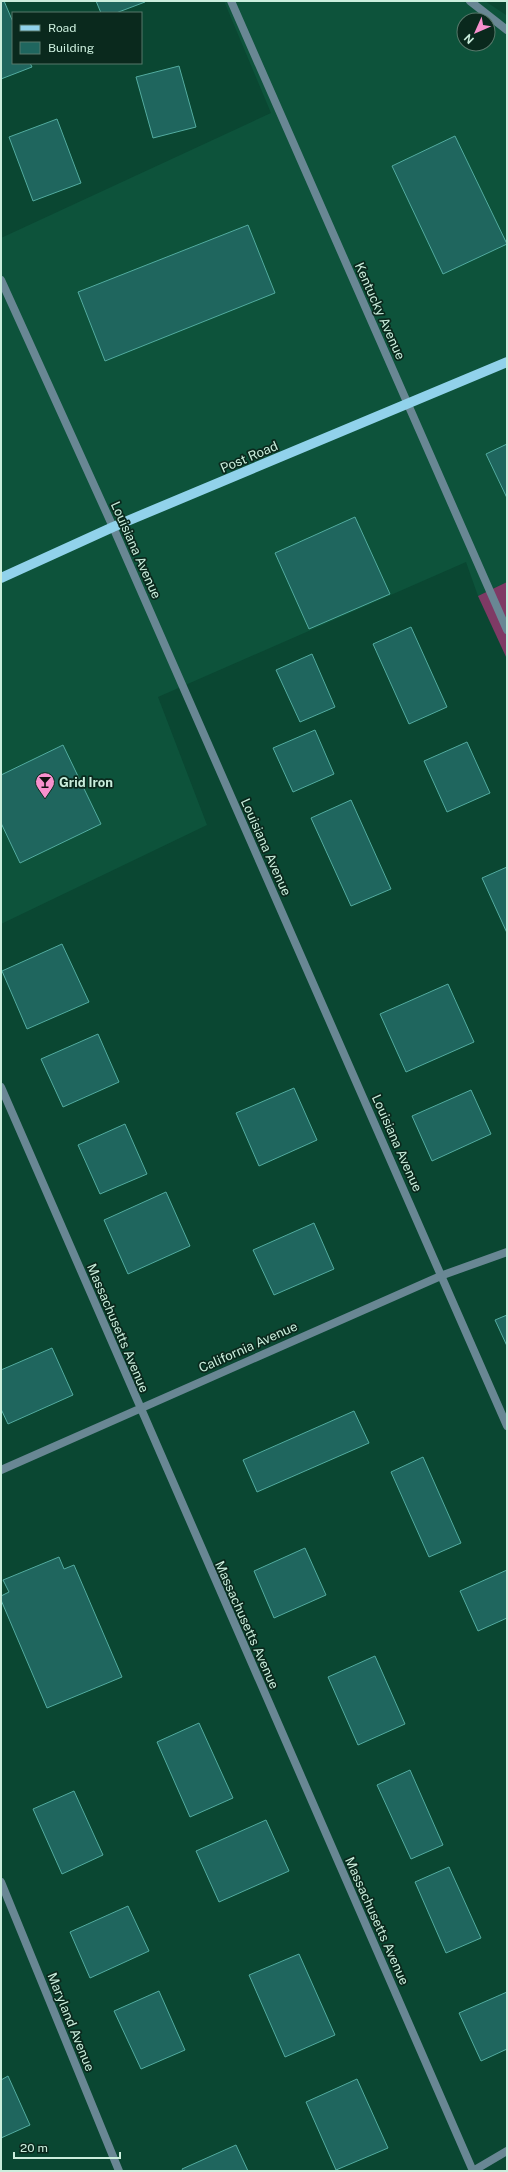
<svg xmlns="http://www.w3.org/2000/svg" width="508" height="2172" font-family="'Public Sans',sans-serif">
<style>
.built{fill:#0d533b;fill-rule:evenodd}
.green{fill:#7f3a65}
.building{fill:#1f665e;stroke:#53aca0}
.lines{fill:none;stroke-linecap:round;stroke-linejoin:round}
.minor{stroke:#698794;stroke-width:8}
.primary{stroke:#91d2eb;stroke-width:10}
.labels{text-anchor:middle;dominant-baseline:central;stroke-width:3.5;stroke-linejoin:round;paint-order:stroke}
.street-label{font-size:13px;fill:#cbeedd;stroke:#0a291d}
.poi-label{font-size:13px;font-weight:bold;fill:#cbeedd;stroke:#0a291d;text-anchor:start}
</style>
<rect width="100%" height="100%" fill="#0a4732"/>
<path class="built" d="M 224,1 L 485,1 L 506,15 L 507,14 L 507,582 L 478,596 L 466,562 L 158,697 L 207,825 L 1,924 L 1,238 L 271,113 ZM 464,20 L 488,20 L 488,44 L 464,44 Z"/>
<path class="green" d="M 507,582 L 507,659 L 478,596 Z"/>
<path class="building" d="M 1,1 L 4,1 L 13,22 L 13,63 L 30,63 L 32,67 L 1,79 Z
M 96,1 L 145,1 L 145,2 L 116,13 L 101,13 Z
M 179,66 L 196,127 L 153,138 L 136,77 Z
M 57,119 L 81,183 L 33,201 L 9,137 Z
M 455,136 L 507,244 L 443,274 L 392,166 Z
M 248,225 L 275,293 L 105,361 L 78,292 Z
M 507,444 L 507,498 L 486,454 Z
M 355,517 L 390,594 L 309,629 L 275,553 Z
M 411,627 L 447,707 L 409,724 L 373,644 Z
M 312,654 L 335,707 L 300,722 L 276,670 Z
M 315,730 L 334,774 L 293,792 L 273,748 Z
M 467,742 L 490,793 L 447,812 L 424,761 Z
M 63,745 L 101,824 L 20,863 L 1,823 L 1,775 Z
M 351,800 L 391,889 L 351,906 L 311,818 Z
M 507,867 L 507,933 L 482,878 Z
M 62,944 L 89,1002 L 27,1029 L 2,971 Z
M 448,984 L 474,1042 L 406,1072 L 380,1014 Z
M 98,1034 L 119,1082 L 63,1107 L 41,1059 Z
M 294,1088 L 317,1140 L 259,1166 L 236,1113 Z
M 471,1090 L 491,1134 L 432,1161 L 412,1116 Z
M 125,1124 L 147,1174 L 100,1194 L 78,1145 Z
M 166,1192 L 190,1246 L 128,1274 L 104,1220 Z
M 314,1223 L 334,1269 L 274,1295 L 253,1250 Z
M 507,1315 L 507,1346 L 495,1320 Z
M 52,1348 L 73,1395 L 8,1424 L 1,1409 L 1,1370 Z
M 354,1411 L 369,1443 L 257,1492 L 243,1460 Z
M 423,1457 L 461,1543 L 429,1557 L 391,1472 Z
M 305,1548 L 326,1595 L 274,1618 L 254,1571 Z
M 59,1557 L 64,1569 L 74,1565 L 122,1677 L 47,1708 L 1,1600 L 1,1596 L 9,1592 L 3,1580 Z
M 507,1570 L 507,1618 L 478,1631 L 460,1591 Z
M 375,1656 L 405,1724 L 358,1745 L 328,1677 Z
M 199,1723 L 233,1798 L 190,1817 L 157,1742 Z
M 410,1770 L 443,1845 L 411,1859 L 377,1785 Z
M 74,1791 L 103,1855 L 62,1874 L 33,1809 Z
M 266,1820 L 289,1871 L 219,1902 L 196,1851 Z
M 449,1867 L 481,1938 L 446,1953 L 415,1882 Z
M 128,1906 L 149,1951 L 90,1978 L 70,1932 Z
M 299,1954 L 335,2035 L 285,2057 L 249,1975 Z
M 159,1991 L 185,2050 L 141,2069 L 114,2011 Z
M 507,1992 L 507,2049 L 481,2061 L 459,2013 Z
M 8,2076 L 30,2125 L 1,2138 L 1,2080 Z
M 357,2079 L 388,2148 L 336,2170 L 306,2102 Z
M 236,2145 L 248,2171 L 183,2171 L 182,2169 Z"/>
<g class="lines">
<path class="minor" d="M 231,1 L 507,630
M 470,1 L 507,30
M 1,280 L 113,527 L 507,1426
M 1,1087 L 473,2171
M 1,1470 L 443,1275 L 507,1252
M 1,1882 L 119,2171
M 473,2171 L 507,2151"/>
<path class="primary" d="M 1,578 L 113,527 L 507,362"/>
</g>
<defs>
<g id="bar-pin" transform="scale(1)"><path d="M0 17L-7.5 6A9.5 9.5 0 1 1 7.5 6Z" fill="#f790cd" stroke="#0a291d"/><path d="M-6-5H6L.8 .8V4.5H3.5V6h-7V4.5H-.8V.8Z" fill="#111"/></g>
</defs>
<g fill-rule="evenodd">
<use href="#bar-pin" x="45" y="782"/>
</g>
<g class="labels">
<g class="street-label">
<text transform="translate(380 311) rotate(66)">Kentucky Avenue</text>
<text transform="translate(249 457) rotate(-23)">Post Road</text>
<text transform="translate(136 550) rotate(66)">Louisiana Avenue</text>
<text transform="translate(266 847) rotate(66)">Louisiana Avenue</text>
<text transform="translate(397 1143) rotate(66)">Louisiana Avenue</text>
<text transform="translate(118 1328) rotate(67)">Massachusetts Avenue</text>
<text transform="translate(248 1347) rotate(-24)">California Avenue</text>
<text transform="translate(247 1625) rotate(66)">Massachusetts Avenue</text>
<text transform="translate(377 1921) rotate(66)">Massachusetts Avenue</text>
<text transform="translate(71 2022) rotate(68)">Maryland Avenue</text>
</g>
<g class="poi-label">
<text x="59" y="782">Grid Iron</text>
</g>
</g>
<rect width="508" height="2172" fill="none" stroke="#cbeedd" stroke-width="4"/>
<rect x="12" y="12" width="130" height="52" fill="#0a291d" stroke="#57786a"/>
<rect x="20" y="25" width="20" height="6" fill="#91d2eb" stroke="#57786a"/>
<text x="48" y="32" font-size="12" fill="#cbeedd">Road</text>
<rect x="20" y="42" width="20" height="12" fill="#1f665e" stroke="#57786a"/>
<text x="48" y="52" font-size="12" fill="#cbeedd">Building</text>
<g transform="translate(476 32) rotate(225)"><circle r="19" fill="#0a291d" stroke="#57786a"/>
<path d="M0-3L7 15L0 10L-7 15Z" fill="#f790cd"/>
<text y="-6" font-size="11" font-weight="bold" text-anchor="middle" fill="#cbeedd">N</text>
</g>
<path d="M14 2152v6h106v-6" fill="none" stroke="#cbeedd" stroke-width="2"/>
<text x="20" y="2152" font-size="12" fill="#cbeedd" stroke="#0a291d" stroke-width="3" paint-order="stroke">20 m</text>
</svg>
